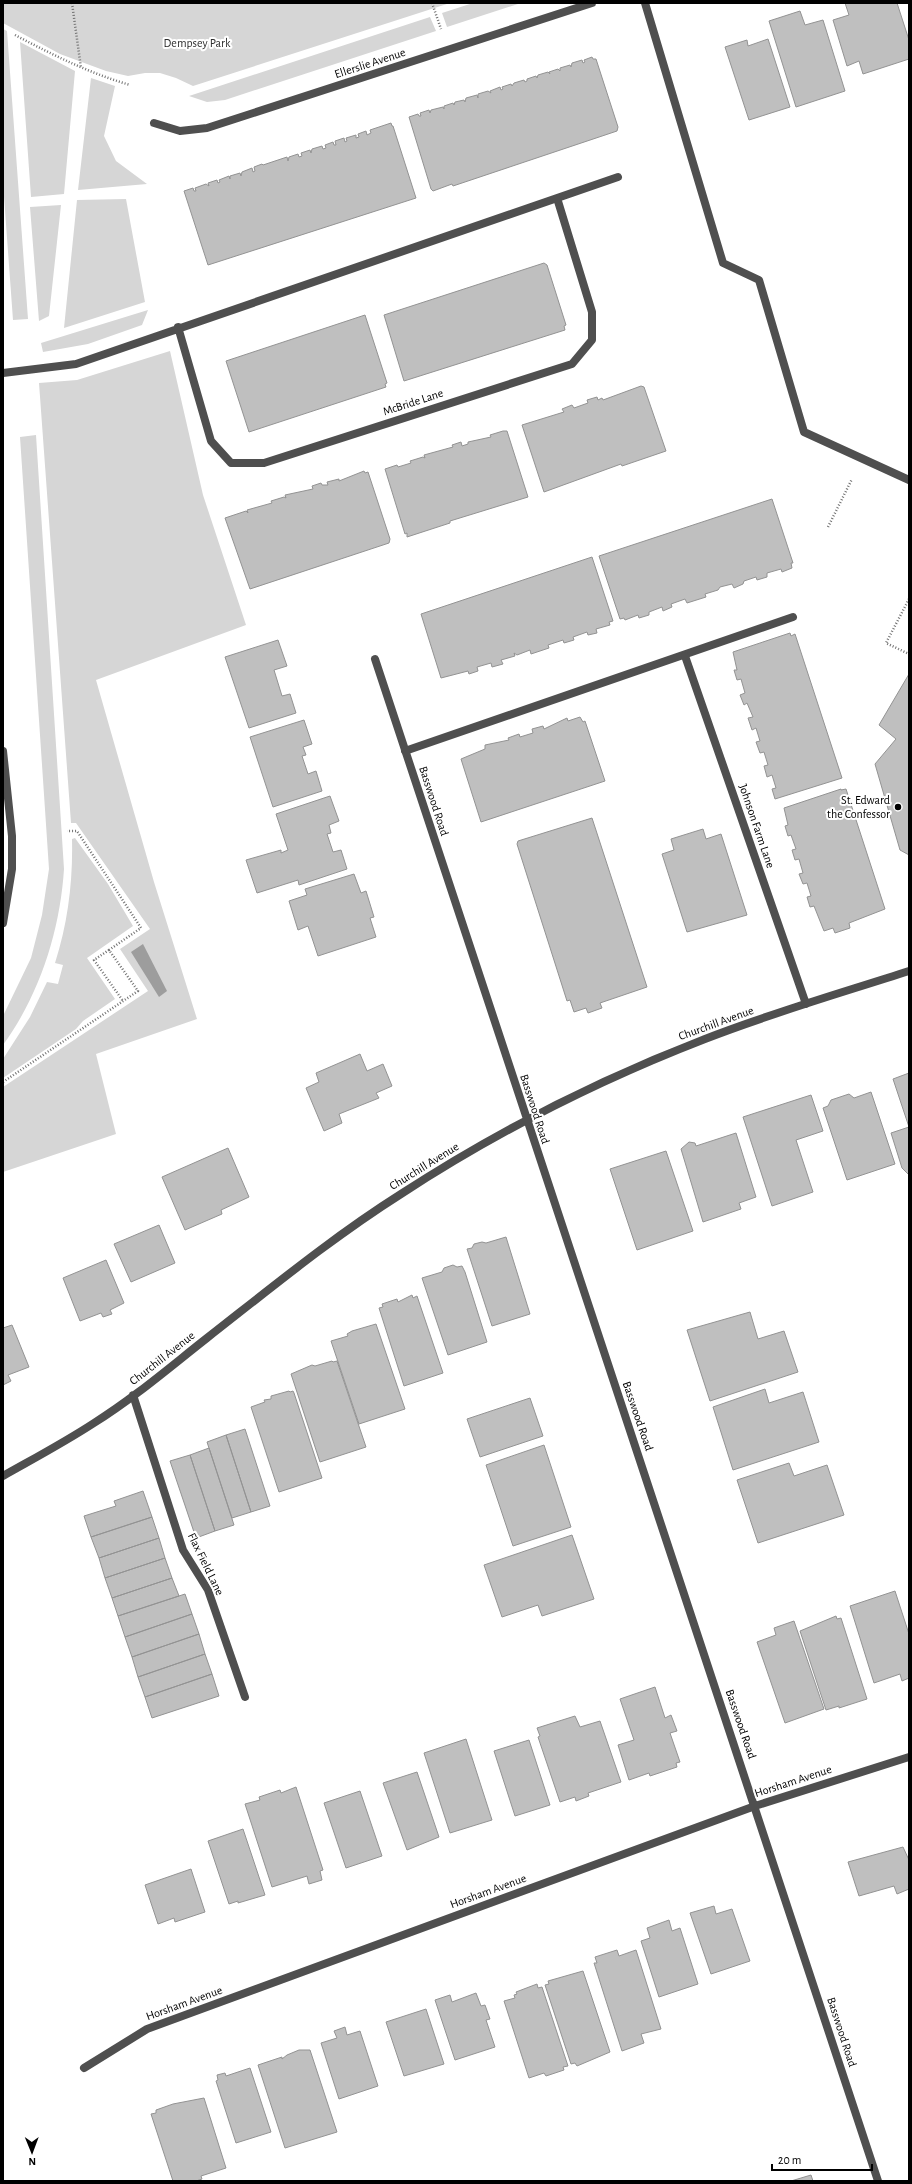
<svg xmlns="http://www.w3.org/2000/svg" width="912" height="2184" font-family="'Alegreya Sans',sans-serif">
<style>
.green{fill:#d6d6d6}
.water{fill:#9d9d9d}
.building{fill:#bfbfbf;stroke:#939393}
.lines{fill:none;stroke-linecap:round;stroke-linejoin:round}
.path{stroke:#717171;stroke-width:2.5;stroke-dasharray:1 2;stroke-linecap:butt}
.service{stroke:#4f4f4f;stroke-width:8}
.minor{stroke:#4f4f4f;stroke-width:8}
.tertiary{stroke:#4f4f4f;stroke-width:8}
.poi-dot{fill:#000;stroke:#fff;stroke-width:1.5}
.labels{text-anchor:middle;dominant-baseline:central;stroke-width:4;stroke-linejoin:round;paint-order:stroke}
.park-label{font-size:12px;fill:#2d2d2d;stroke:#fff}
.street-label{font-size:12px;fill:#000;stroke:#fff}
.poi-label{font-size:12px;fill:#000;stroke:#fff;text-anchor:end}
</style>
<rect width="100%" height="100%" fill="#fff"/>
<path class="green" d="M 3,3 L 450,3 L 193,86 L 176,78 L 160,73 L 145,73 L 128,76 L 106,71 L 60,54 L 3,23 Z
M 473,3 L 521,3 L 447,27 L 442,13 Z
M 430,17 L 436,31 L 225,100 L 207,102 L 189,96 Z
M 3,29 L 7,31 L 28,319 L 13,320 L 3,183 Z
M 20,42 L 75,71 L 64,194 L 31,197 Z
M 91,78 L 115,86 L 104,136 L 116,161 L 147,184 L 78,190 Z
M 126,199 L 145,302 L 64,328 L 77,200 Z
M 61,205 L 49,316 L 39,321 L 30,207 Z
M 148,310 L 142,325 L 88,344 L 43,352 L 41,343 Z
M 170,351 L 203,495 L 246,625 L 96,680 L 154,882 L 197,1019 L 96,1054 L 116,1134 L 3,1172 L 3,1087 L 148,991 L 120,949 L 150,929 L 76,823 L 71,823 L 39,383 L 77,380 Z
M 36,435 L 64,869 C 60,931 40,994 3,1045 L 3,1016 L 31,958 L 42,915 L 49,869 L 20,437 Z
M 75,838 L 108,884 L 133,926 L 87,958 L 115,999 L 83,1021 L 76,1029 L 3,1078 L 3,1059 L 30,1017 L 47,982 L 58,984 L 63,965 L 55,963 C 68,923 73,881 72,839 Z"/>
<path class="water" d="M 143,944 L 167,991 L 159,997 L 131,952 Z"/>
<path class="building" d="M 845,3 L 897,3 L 909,40 L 909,59 L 863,74 L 859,61 L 847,66 L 833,20 L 849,15 Z
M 800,11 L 805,25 L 823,20 L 845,91 L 796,107 L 769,21 Z
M 768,39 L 790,107 L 749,120 L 725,47 L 747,40 L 748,46 Z
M 592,57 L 593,59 L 596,59 L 618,127 L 617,131 L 453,186 L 452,184 L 433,191 L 431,189 L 409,117 L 418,114 L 419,116 L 421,116 L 420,113 L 429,110 L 430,113 L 431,110 L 443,107 L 444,109 L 444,106 L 453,103 L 454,105 L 455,102 L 464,100 L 465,102 L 466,98 L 477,95 L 478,98 L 478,94 L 488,91 L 491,93 L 490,91 L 500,87 L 501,90 L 503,89 L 502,87 L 511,84 L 512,86 L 514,83 L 524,80 L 525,82 L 527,81 L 527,79 L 536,76 L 537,78 L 538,75 L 548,72 L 550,74 L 549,72 L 558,69 L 560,71 L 560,68 L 570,65 L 571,67 L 572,63 L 582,60 L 583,63 L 585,62 L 584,60 Z
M 391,123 L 392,126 L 393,126 L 416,198 L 208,265 L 184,191 L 193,188 L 194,191 L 196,191 L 195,188 L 206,184 L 209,186 L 208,183 L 217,180 L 218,183 L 220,182 L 219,180 L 229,176 L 230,179 L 230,176 L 240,173 L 241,176 L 242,172 L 252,168 L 253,172 L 255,171 L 254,167 L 262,164 L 263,165 L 287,157 L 288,161 L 289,157 L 298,154 L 299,157 L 302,156 L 301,153 L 310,150 L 311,153 L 312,149 L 322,146 L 323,149 L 326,148 L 325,145 L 333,142 L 334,145 L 336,145 L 335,141 L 344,138 L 345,142 L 347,141 L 346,138 L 356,135 L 356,138 L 359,137 L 358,134 L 366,131 L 367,135 L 371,133 L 370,130 Z
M 544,263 L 547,265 L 566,325 L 564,326 L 565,330 L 404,381 L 384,315 Z
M 365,315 L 387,383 L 385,384 L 386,387 L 249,432 L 226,361 Z
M 641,386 L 644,387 L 666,451 L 622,466 L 621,464 L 544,492 L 522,425 L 564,412 L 562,409 L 572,405 L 574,408 L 588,403 L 587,400 L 597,397 L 598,400 L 602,398 L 603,400 Z
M 503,431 L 507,431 L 528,497 L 450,521 L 450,523 L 407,537 L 407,533 L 405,534 L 385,469 L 397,465 L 398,467 L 411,463 L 410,461 L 423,457 L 425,458 L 424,455 L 453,447 L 452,445 L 461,442 L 462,446 L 468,444 L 468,442 L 491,437 L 490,435 Z
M 364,471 L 365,473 L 368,472 L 390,539 L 389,543 L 250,589 L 225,518 L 246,511 L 248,513 L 247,510 L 272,503 L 271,501 L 284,497 L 286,498 L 285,495 L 313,489 L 312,486 L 321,483 L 322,485 L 328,485 L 327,482 L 339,479 L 339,481 Z
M 772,499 L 793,563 L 791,563 L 792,568 L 782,572 L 781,569 L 767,573 L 767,577 L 757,580 L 756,577 L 744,581 L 743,584 L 734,588 L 732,584 L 720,587 L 718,590 L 705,594 L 706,597 L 687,603 L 685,599 L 671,604 L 672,607 L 663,611 L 662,607 L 649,612 L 649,615 L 639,618 L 638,615 L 625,620 L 624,618 L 620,619 L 599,556 Z
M 592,557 L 613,621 L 609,622 L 610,625 L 596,629 L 597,633 L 588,635 L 587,632 L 573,637 L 574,640 L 564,643 L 563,640 L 548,645 L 549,648 L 531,654 L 530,650 L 517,655 L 514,653 L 515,656 L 501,660 L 503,664 L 492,667 L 491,663 L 477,667 L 478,671 L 469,674 L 468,671 L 441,678 L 421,614 Z
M 790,633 L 791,636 L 795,634 L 842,778 L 775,799 L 772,789 L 776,788 L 772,775 L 767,777 L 764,766 L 768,765 L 764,752 L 760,753 L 756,742 L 760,741 L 756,728 L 752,730 L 748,718 L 753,717 L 747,703 L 744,705 L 740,695 L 745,693 L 741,679 L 737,680 L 734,670 L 737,670 L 733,652 Z
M 278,640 L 287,666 L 274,670 L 282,696 L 290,694 L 296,713 L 249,728 L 225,657 Z
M 909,674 L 909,855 L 900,850 L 875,764 L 896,739 L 879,725 Z
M 580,717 L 583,722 L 585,721 L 605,781 L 481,822 L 461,759 L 485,749 L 485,745 L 509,740 L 508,738 L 519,734 L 520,737 L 533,733 L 532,729 L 543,726 L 544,729 L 567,718 L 568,721 Z
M 304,720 L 312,744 L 303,747 L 306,755 L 302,756 L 308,774 L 316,771 L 322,791 L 273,807 L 250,737 Z
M 841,789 L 841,790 L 846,789 L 885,909 L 849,923 L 850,928 L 835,933 L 833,928 L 824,931 L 814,906 L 810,907 L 807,897 L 811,896 L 807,883 L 803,884 L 799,874 L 803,873 L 799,859 L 795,860 L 792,850 L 796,849 L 791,835 L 788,836 L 785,826 L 788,825 L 784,808 Z
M 330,796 L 339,821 L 329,825 L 331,833 L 327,834 L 333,852 L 341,850 L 347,869 L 299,885 L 298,880 L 257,893 L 246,860 L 281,850 L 281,853 L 288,850 L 276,814 Z
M 592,818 L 647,987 L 600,1003 L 602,1008 L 588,1013 L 586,1008 L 574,1012 L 570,1000 L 567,1001 L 517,844 L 518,841 Z
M 703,829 L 706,839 L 721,834 L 747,915 L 687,932 L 662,854 L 674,850 L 671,839 Z
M 354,874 L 361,893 L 366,891 L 374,917 L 370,918 L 376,937 L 318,956 L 308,926 L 298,930 L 289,901 L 307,895 L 305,889 Z
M 360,1054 L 367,1071 L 383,1064 L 392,1086 L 376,1093 L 379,1098 L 339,1114 L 342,1123 L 324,1131 L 306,1088 L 319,1082 L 316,1073 Z
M 909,1073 L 909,1174 L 908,1174 L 902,1168 L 891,1133 L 909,1127 L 893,1079 Z
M 871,1092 L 895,1164 L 847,1180 L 823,1108 L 828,1106 L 831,1100 L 849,1094 L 854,1098 Z
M 811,1095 L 823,1131 L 796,1140 L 813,1192 L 772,1206 L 743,1117 Z
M 736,1133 L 756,1197 L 739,1203 L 741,1209 L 703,1222 L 681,1149 L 689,1142 L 695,1143 L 696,1146 Z
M 228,1148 L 249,1197 L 221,1210 L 222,1214 L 185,1230 L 162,1177 Z
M 666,1151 L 693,1231 L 637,1250 L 610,1169 Z
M 159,1225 L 175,1263 L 131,1282 L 114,1244 Z
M 506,1237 L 530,1314 L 492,1326 L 467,1249 L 472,1248 L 474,1244 L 482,1242 L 486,1243 Z
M 106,1260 L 124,1303 L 110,1310 L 112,1314 L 103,1317 L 101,1313 L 80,1321 L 63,1278 Z
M 453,1265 L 457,1267 L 462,1266 L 465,1272 L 487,1342 L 448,1355 L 422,1278 L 442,1272 L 444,1268 Z
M 412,1295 L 413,1298 L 417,1296 L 443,1373 L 404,1386 L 379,1308 L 383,1307 L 382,1304 L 397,1299 L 398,1302 Z
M 750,1312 L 758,1339 L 784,1331 L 798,1372 L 710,1401 L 687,1330 Z
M 376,1324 L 405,1409 L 359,1424 L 331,1341 L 348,1336 L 347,1334 L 352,1331 Z
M 12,1325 L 29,1367 L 8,1375 L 11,1381 L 3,1385 L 3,1328 Z
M 332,1361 L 333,1362 L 337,1361 L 366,1447 L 320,1462 L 291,1374 L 312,1365 L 315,1366 Z
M 765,1389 L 769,1403 L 803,1392 L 819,1442 L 733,1470 L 713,1407 Z
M 289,1391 L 290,1392 L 293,1391 L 294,1393 L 322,1478 L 279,1492 L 251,1407 L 265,1402 L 264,1400 L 271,1399 L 271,1396 Z
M 530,1398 L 543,1436 L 480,1457 L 467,1419 Z
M 245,1429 L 270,1506 L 251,1512 L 226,1435 Z
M 226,1435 L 251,1512 L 232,1518 L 207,1442 Z
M 544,1445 L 571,1527 L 513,1546 L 486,1465 Z
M 209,1448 L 234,1525 L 215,1531 L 190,1455 Z
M 190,1455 L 215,1531 L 196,1538 L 170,1461 Z
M 789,1463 L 794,1476 L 827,1465 L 844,1515 L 758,1543 L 737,1480 Z
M 143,1491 L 152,1517 L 91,1537 L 84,1516 L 116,1506 L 114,1501 Z
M 152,1517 L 159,1538 L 99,1558 L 91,1537 Z
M 572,1535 L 594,1599 L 542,1616 L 538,1605 L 502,1617 L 484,1565 Z
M 159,1538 L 165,1558 L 105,1578 L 99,1558 Z
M 165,1558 L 172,1578 L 112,1598 L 105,1578 Z
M 172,1578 L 179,1596 L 118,1616 L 112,1598 Z
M 895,1591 L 909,1634 L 909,1678 L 902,1681 L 900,1674 L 874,1683 L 850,1606 Z
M 185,1594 L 192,1614 L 125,1637 L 118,1616 Z
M 192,1614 L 199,1634 L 132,1657 L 125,1637 Z
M 836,1616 L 837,1619 L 841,1618 L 867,1699 L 839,1708 L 839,1706 L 826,1710 L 800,1631 Z
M 794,1621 L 824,1709 L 785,1723 L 757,1642 L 776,1635 L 774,1628 Z
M 199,1634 L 205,1654 L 138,1677 L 132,1657 Z
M 205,1654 L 212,1674 L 145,1697 L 138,1677 Z
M 212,1674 L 219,1696 L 152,1718 L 145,1697 Z
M 655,1687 L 665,1718 L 671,1715 L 677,1731 L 670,1733 L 680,1762 L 676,1763 L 677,1767 L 650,1776 L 649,1773 L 629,1780 L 618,1745 L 634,1740 L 620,1699 Z
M 575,1716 L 580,1727 L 600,1721 L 621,1782 L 588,1793 L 589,1796 L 576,1801 L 575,1797 L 560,1802 L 538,1737 L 540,1736 L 537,1728 Z
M 466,1739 L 492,1820 L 450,1833 L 424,1753 Z
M 529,1740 L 550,1805 L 515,1816 L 494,1751 Z
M 417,1772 L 439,1837 L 407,1850 L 383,1783 Z
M 296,1787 L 323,1870 L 320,1871 L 322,1880 L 309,1884 L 307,1876 L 272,1887 L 245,1804 L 260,1800 L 259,1797 L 280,1790 L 281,1793 Z
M 360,1791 L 382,1856 L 346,1868 L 324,1803 Z
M 243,1829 L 265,1895 L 238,1903 L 238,1901 L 229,1904 L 208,1841 Z
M 903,1847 L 909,1860 L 909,1889 L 897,1894 L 894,1886 L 859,1896 L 848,1862 Z
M 191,1869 L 205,1912 L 175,1922 L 174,1918 L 158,1924 L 145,1885 Z
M 714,1906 L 716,1914 L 732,1909 L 750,1961 L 711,1974 L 690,1913 Z
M 669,1920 L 672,1931 L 680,1928 L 698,1984 L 659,1997 L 641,1941 L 650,1938 L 647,1928 Z
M 617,1950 L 619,1956 L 636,1950 L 661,2029 L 641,2034 L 644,2043 L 622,2051 L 594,1963 L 597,1963 L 595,1957 Z
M 583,1971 L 610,2052 L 577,2066 L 575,2063 L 571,2064 L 545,1985 L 549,1984 L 548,1981 Z
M 537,1984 L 538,1988 L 542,1987 L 568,2066 L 563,2067 L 564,2070 L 546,2076 L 544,2073 L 529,2078 L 504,2001 L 515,1998 L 514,1995 L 517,1994 L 516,1992 Z
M 476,1993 L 481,2006 L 485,2005 L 490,2019 L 486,2020 L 495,2047 L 455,2060 L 435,2000 L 450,1995 L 452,2002 Z
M 426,2009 L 444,2064 L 404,2076 L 386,2022 Z
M 345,2027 L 347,2035 L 360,2031 L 378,2086 L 339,2099 L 321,2043 L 337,2038 L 334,2031 Z
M 299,2050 L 310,2050 L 337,2132 L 285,2148 L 258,2065 L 282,2057 L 282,2059 L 287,2055 Z
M 250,2068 L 271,2132 L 236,2143 L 216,2081 L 218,2080 L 217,2075 L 225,2073 L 226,2076 Z
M 204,2098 L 226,2168 L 201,2176 L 202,2179 L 196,2181 L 173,2181 L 151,2114 L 156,2113 L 156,2110 L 173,2104 Z
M 811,2175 L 813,2181 L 791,2181 Z"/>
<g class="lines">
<path class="path" d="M 72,3 L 81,68
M 432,3 L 441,29
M 15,35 C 53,55 89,73 130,85
M 828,527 L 852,479
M 909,599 L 886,643 L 909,654
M 109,950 L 94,960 L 123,1001
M 3,1082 L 138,991 L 109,950 L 141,928 L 77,831 L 67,831"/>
<path class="service" d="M 645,3 L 723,263 L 759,280 L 804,432 L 909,480
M 405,751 L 793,617"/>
<path class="minor" d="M 154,123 L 180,131 L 207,128 L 592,3
M 178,327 L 211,441 L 231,463 L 264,463 L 572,364 L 592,340 L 592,312 L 557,198
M 3,373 L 76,364 L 618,177
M 685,656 L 806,1004
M 375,659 C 540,1167 712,1673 878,2181
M 133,1395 L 183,1550 L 208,1590 L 245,1697
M 3,1476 C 33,1459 65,1442 94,1423 C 134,1398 170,1367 207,1338 C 271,1288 333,1237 401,1194 C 496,1132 599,1080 705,1039 C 771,1013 841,993 909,971
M 84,2068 L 147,2029 L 755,1806 L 909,1757"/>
<path class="tertiary" d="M 3,751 L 12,836 L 12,869 L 3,923"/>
</g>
<circle class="poi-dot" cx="898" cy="807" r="4"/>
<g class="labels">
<g class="park-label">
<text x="197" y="43">Dempsey Park</text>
</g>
<g class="street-label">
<text transform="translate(370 63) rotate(-18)">Ellerslie Avenue</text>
<text transform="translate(413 402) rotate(-18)">McBride Lane</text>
<text transform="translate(434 801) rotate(72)">Basswood Road</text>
<text transform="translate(757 826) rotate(71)">Johnson Farm Lane</text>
<text transform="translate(716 1023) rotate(-20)">Churchill Avenue</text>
<text transform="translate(535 1109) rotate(72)">Basswood Road</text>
<text transform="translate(424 1166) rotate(-32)">Churchill Avenue</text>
<text transform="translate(162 1358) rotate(-38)">Churchill Avenue</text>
<text transform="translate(638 1416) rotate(71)">Basswood Road</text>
<text transform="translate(206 1564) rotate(64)">Flax Field Lane</text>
<text transform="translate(741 1724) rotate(71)">Basswood Road</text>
<text transform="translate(793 1781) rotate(-18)">Horsham Avenue</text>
<text transform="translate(488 1891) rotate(-20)">Horsham Avenue</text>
<text transform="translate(184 2003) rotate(-20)">Horsham Avenue</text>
<text transform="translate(842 2032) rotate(72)">Basswood Road</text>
</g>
<g class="poi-label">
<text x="890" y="800">St. Edward<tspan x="890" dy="14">the Confessor</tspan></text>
</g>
</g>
<rect width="912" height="2184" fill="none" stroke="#000000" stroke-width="8"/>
<g transform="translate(32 2152) rotate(179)" stroke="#ffffff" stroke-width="3" paint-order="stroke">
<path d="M0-3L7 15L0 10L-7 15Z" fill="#000000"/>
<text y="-6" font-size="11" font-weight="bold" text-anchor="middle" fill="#000000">N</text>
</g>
<path d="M772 2164v6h100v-6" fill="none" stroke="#000000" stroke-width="2"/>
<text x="778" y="2164" font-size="12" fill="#000000" stroke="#ffffff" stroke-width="3" paint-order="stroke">20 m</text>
</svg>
